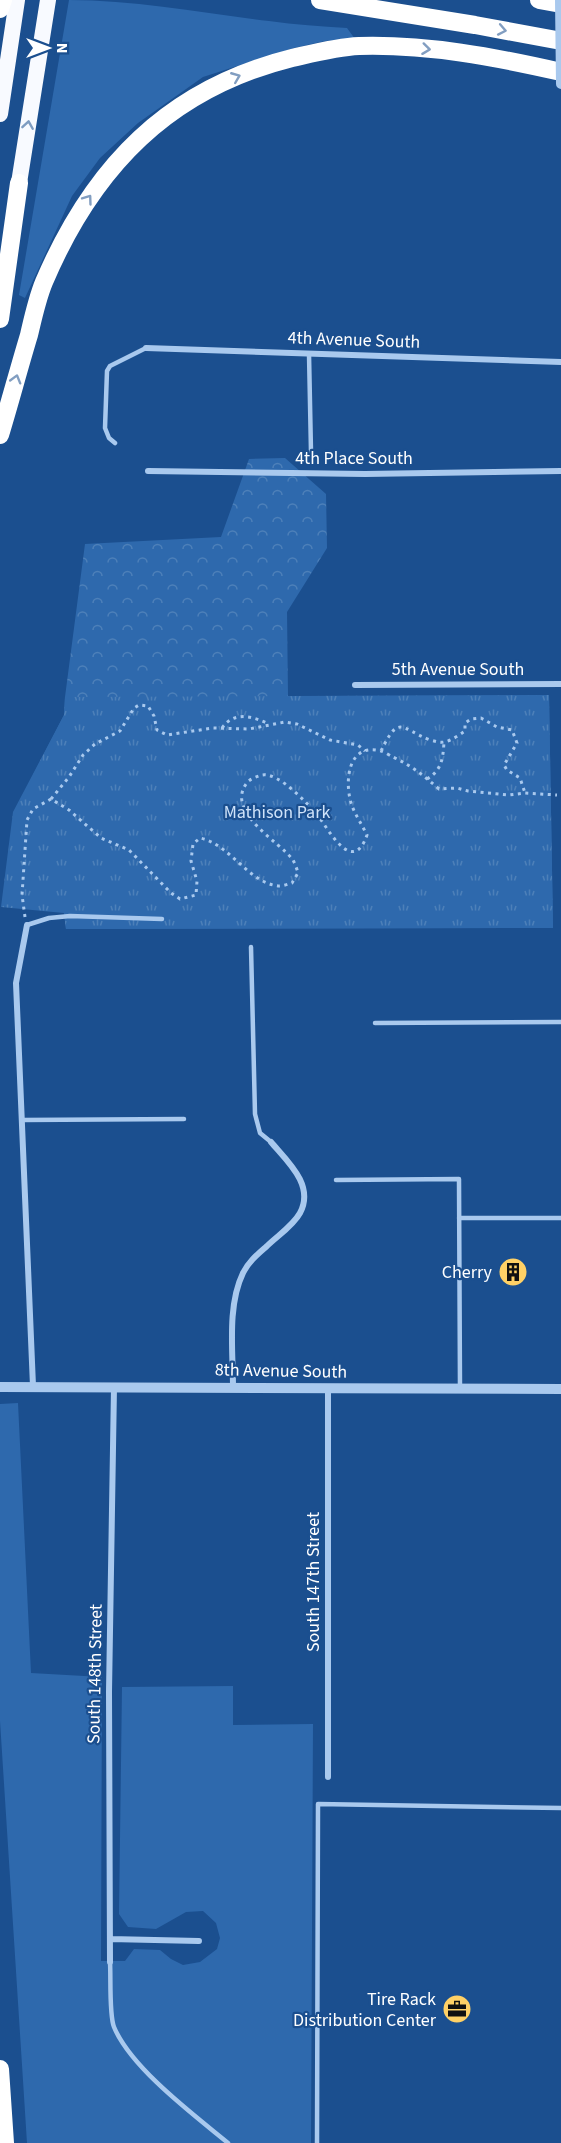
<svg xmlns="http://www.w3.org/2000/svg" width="561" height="2143" font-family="'Source Sans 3',sans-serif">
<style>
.grass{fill:#2e69ad}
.forest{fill:url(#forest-crowns)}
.park{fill:url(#park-tufts)}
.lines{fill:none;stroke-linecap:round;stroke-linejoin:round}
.path{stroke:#a9c9ee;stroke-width:3;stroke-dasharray:3 4.5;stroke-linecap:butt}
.service{stroke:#a9c9ee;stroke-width:4.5}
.minor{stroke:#a9c9ee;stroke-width:6}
.tertiary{stroke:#a9c9ee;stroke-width:10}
.trunk{stroke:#f8faff;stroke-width:16}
.motorway{stroke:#fff;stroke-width:18}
.tertiary-bridge{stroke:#a9c9ee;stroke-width:10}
.oneway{stroke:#829ec1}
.oneway2{stroke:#7e9cc1}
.labels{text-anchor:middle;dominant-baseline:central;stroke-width:4.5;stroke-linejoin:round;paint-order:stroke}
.street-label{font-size:18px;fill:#fff;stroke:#1b4f8f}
.park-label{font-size:18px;fill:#cfe3fa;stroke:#1b4f8f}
.poi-label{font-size:18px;fill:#fff;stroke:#1b4f8f;text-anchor:end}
</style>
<defs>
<pattern id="forest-crowns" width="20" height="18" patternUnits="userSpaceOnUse" patternTransform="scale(1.5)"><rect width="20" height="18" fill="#2e69ad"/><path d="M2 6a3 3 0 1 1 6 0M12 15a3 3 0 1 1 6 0" fill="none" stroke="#4d80b9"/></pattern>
<pattern id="park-tufts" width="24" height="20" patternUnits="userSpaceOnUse" patternTransform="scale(1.5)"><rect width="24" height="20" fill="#2e69ad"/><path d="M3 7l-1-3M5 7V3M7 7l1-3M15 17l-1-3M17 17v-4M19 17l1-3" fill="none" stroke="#4d80b9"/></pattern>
</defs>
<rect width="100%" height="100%" fill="#1b4f8f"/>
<path class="grass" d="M 69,0 C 136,0 202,13 269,21 C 295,25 321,26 347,28 L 355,39 L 325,41 L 294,48 L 203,77 L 138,123 L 100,158 L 72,196 L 25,298 L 19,295 Z
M 18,1403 L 31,1673 L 102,1677 L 101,1961 L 125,1961 L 134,1949 L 160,1950 L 171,1959 L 183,1965 L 200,1962 L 217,1949 L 220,1938 L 216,1923 L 203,1911 L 186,1912 L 156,1929 L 128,1927 L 119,1914 L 122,1687 L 233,1686 L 233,1725 L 313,1724 L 311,2143 L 27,2143 L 0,1721 L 0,1404 Z"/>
<path class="forest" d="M 285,458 L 326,494 L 327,548 L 287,612 L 288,696 L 549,695 L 553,928 L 66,929 L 64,913 L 33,775 L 64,715 L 65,697 L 85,544 L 221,537 L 249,459 Z"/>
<path class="park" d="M 549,695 L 553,928 L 66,929 L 64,913 L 1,907 L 13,812 L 64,715 L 65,697 Z"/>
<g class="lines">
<path class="path" d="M 222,728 C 234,711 252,716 269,724
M 381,751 C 399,714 400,728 430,740 C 435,741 440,743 444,742 C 451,741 459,735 465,731 L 465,723 L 471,719 L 481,718 L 497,727 L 512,730 L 517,743 L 504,765 L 507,770 L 520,778 L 525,793
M 427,779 C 442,770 443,758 444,742
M 51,799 L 69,777 L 83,755 L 95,744 L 120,731 L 134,708 L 139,705 L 148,706 L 154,716 L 157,730 L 167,735 L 173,734 L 213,728 L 249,729 L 285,722 L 297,724 L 330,740 L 358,745 L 365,751
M 25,917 L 22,895 L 27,820 L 33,809 L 51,799 L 69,810 L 101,838 L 129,850 L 171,893 L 180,899 L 196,895 L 197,881 L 191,861 L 193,844 L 200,838 C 230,844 248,883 279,886 C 283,886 288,884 292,883 L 298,873 C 297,869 295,864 293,860 C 280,842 226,813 246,784 C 249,779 256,777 262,775 C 279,772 308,804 319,817 C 330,832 353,875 367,835 C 362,825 356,816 352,806 C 344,783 347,742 381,751 C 385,752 390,756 393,757 C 412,766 423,775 439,789 L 457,788 L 468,791 L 509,795 L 525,793 L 557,795"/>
<path class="service" d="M 309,354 L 311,452
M 115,443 L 109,438 L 105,428 L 107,371 L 110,366 L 146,348
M 27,925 L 49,918 L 70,916 L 162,919
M 251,947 L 255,1114 L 260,1133 L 271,1142
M 375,1023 L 561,1022
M 22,1120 L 184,1119
M 336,1180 L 459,1179 L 460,1389
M 459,1218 L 561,1218
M 110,1962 C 111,1977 109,2015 114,2027 C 131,2068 194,2115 228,2143
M 317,2143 L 318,1804 L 561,1808"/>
<path class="minor" d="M 146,348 L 561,362
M 148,471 L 365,474 L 561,471
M 355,685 L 561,684
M 27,925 L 16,983 L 33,1386
M 233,1387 C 233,1351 227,1306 243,1273 C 249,1261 258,1254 267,1246 C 277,1236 293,1226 300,1213 C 315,1185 287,1161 271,1142
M 328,1777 L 328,1388
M 110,1939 L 199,1941
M 110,1962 L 109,1692 L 114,1387"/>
<path class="tertiary" d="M 0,1387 L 561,1389"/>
<path class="trunk" d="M 0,114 L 17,0
M 19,183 L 48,0"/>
<path class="motorway" d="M 320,0 L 475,25 L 561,41
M 539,0 L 561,4
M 0,9 L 3,0
M 0,319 L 19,183
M 0,435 C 10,402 19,368 29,335 C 33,318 37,299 44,282 C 93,167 168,89 292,58 C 314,53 337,47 359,46 C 427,44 495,57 561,72
M 0,2069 L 5,2143"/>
<path class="tertiary-bridge" d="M 560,0 L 561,84"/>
</g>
<defs><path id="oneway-chevron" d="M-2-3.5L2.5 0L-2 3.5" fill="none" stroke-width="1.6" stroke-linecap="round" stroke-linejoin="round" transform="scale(1.5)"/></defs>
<g class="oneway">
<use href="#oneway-chevron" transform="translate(502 30) rotate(11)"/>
<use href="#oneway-chevron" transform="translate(426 49) rotate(7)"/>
<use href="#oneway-chevron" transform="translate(236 77) rotate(-22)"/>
<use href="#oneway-chevron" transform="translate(88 199) rotate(-54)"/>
<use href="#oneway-chevron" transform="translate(16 379) rotate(-74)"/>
</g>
<use class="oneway2" href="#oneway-chevron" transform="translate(28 125) rotate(-81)"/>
<defs>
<g id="building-disc" transform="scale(1.5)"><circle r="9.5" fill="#ffd166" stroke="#1b4f8f"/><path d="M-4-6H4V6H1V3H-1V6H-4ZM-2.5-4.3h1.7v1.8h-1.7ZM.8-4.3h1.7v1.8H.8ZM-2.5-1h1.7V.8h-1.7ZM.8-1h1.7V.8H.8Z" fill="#111"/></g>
<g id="office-disc" transform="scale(1.5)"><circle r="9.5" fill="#ffd166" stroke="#1b4f8f"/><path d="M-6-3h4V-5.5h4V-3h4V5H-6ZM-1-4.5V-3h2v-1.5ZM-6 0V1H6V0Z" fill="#111"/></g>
</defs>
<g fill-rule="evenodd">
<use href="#building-disc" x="513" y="1272"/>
<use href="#office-disc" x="457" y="2009"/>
</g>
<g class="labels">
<g class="street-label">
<text transform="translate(354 340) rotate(2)">4th Avenue South</text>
<text x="354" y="458">4th Place South</text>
<text x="458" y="669">5th Avenue South</text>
<text transform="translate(281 1371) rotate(1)">8th Avenue South</text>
<text transform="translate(313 1582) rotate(-90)">South 147th Street</text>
<text transform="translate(95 1674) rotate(-89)">South 148th Street</text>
</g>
<g class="park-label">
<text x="277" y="812">Mathison Park</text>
</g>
<g class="poi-label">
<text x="492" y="1272">Cherry</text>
<text x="436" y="1999">Tire Rack<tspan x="436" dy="21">Distribution Center</tspan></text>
</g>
</g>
<g transform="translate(48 48) rotate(90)" stroke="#1b4f8f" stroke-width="4.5" paint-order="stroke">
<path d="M0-4.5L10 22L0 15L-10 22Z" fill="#ffffff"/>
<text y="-9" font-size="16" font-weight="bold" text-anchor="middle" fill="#ffffff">N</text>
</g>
</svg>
